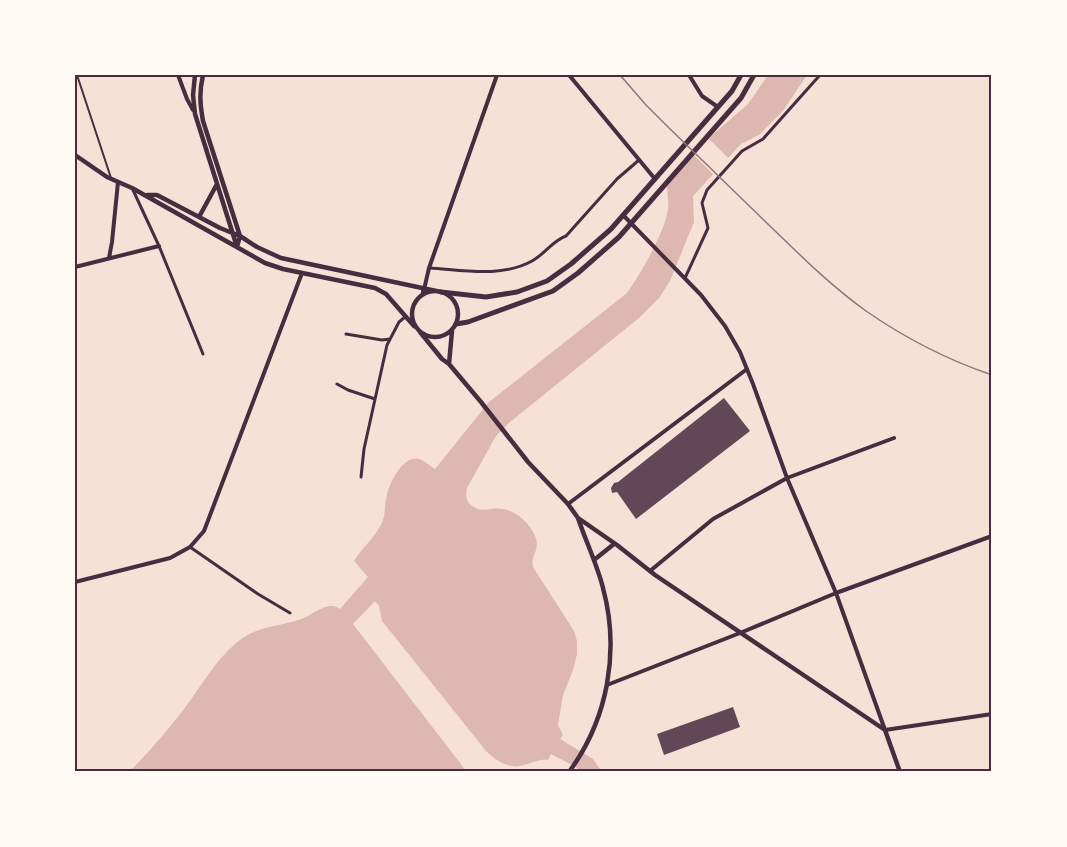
<svg xmlns="http://www.w3.org/2000/svg" width="1067" height="847" font-family="Bitter,serif">
<style>
.water{fill:#dcb8b0}
.pier{fill:#f7e1d7}
.building{fill:#644757}
.lines{fill:none;stroke-linecap:round;stroke-linejoin:round}
.pedestrian{stroke:#4a2c40;stroke-width:2}
.minor{stroke:#4a2c40;stroke-width:3}
.tertiary{stroke:#4a2c40;stroke-width:4}
.secondary{stroke:#4a2c40;stroke-width:4.5}
.primary{stroke:#4a2c40;stroke-width:5}
.rail{stroke:#8f747c;stroke-width:1.5}
.neatline{fill:none;stroke:#4a2c40;stroke-width:2}
</style>
<rect width="100%" height="100%" fill="#f7e1d7"/>
<path class="water" d="M 768,75 L 807,75 L 783,111 L 759,135 L 741,144 L 693,196 L 694,222 L 670,281 L 659,298 L 639,318 L 510,422 L 496,436 L 467,488 C 466,495 465,500 471,505 C 483,515 491,506 503,509 C 516,511 530,523 535,536 C 541,551 530,554 533,567 L 574,631 L 577,641 L 577,654 L 573,670 L 563,695 L 558,725 L 563,735 L 560,739 L 593,759 L 602,772 L 580,772 L 576,767 L 551,754 L 548,760 C 538,759 533,763 524,765 C 510,770 496,761 486,751 L 382,621 L 379,606 L 375,601 L 353,624 L 467,772 L 129,772 C 149,752 167,731 184,709 C 203,684 219,653 246,636 C 264,625 285,626 304,618 C 315,613 329,600 340,609 L 368,577 L 354,561 C 362,548 375,537 382,523 C 386,514 384,504 387,495 C 390,482 403,455 419,459 C 425,461 430,466 435,469 L 489,402 L 627,293 C 641,273 665,232 668,209 C 669,201 667,193 667,185 L 710,137 L 748,104 Z"/>
<path class="pier" d="M 707,137 L 730,160 L 715,176 L 692,153 Z"/>
<path class="building" d="M 724,398 L 750,431 L 636,519 L 617,492 L 612,493 L 611,488 L 614,483 L 618,482 Z
M 733,707 L 740,727 L 664,755 L 657,734 Z"/>
<g class="lines">
<path class="pedestrian" d="M 77,75 L 111,178"/>
<path class="minor" d="M 133,190 L 159,246 L 203,354
M 429,268 C 463,270 501,278 532,261 C 545,254 552,241 566,236 L 617,179 L 639,160
M 685,278 L 708,228 L 702,203 L 707,190 L 742,151 L 763,139 L 820,75
M 346,334 L 382,340 L 390,339
M 337,384 L 348,390 L 375,399
M 361,477 L 364,449 L 387,345 L 399,322 L 405,317
M 190,547 L 258,594 L 290,613"/>
<path class="tertiary" d="M 178,75 L 187,99 L 193,110
M 569,75 L 655,179
M 689,75 L 702,96 L 718,107
M 623,215 L 701,295 L 725,326 L 740,352 L 753,384 L 787,478 L 836,593 L 885,730 L 992,714
M 109,258 L 112,242 L 118,182
M 75,267 L 159,246
M 423,288 L 423,294 L 429,268 L 497,75
M 568,504 L 747,369
M 650,571 L 713,519 L 787,478 L 894,438
M 75,582 L 170,558 L 190,547 L 204,531 L 302,273
M 607,685 L 740,633 L 836,593 L 992,536"/>
<path class="secondary" d="M 195,75 L 193,95 L 195,114 L 237,247
M 203,75 C 199,93 200,104 203,121 L 240,236 L 237,247
M 75,155 L 107,177 L 132,188 L 265,263 L 283,269 L 375,288 L 386,294 L 414,326
M 147,195 L 157,195 L 220,228 L 240,236 L 257,247 L 281,258 L 441,292
M 199,217 L 217,184
M412 314a23 23 0 1 1 46 0a23 23 0 1 1-46 0Z
M 420,332 L 442,359 L 449,364 L 481,402 L 528,462 L 568,504 L 578,518 L 617,545 L 655,575 L 885,730 L 900,772
M 449,364 L 452,331
M 594,560 L 614,544
M 569,772 C 608,719 620,651 603,588 C 597,564 586,542 578,518"/>
<path class="primary" d="M 441,292 L 486,297 L 517,292 L 547,281 L 571,264 L 611,229 L 732,91 L 741,75
M 456,324 L 468,322 L 553,291 L 578,273 L 619,237 L 741,98 L 754,75"/>
<path class="rail" d="M 620,75 L 646,105 L 666,125 C 701,159 736,193 771,227 C 801,256 831,286 866,311 C 905,338 948,360 992,375"/>
</g>
<rect width="1067" height="847" fill="none" stroke="#fffaf5" stroke-width="153"/>
<rect x="76" y="76" width="914" height="694" class="neatline"/>
</svg>
